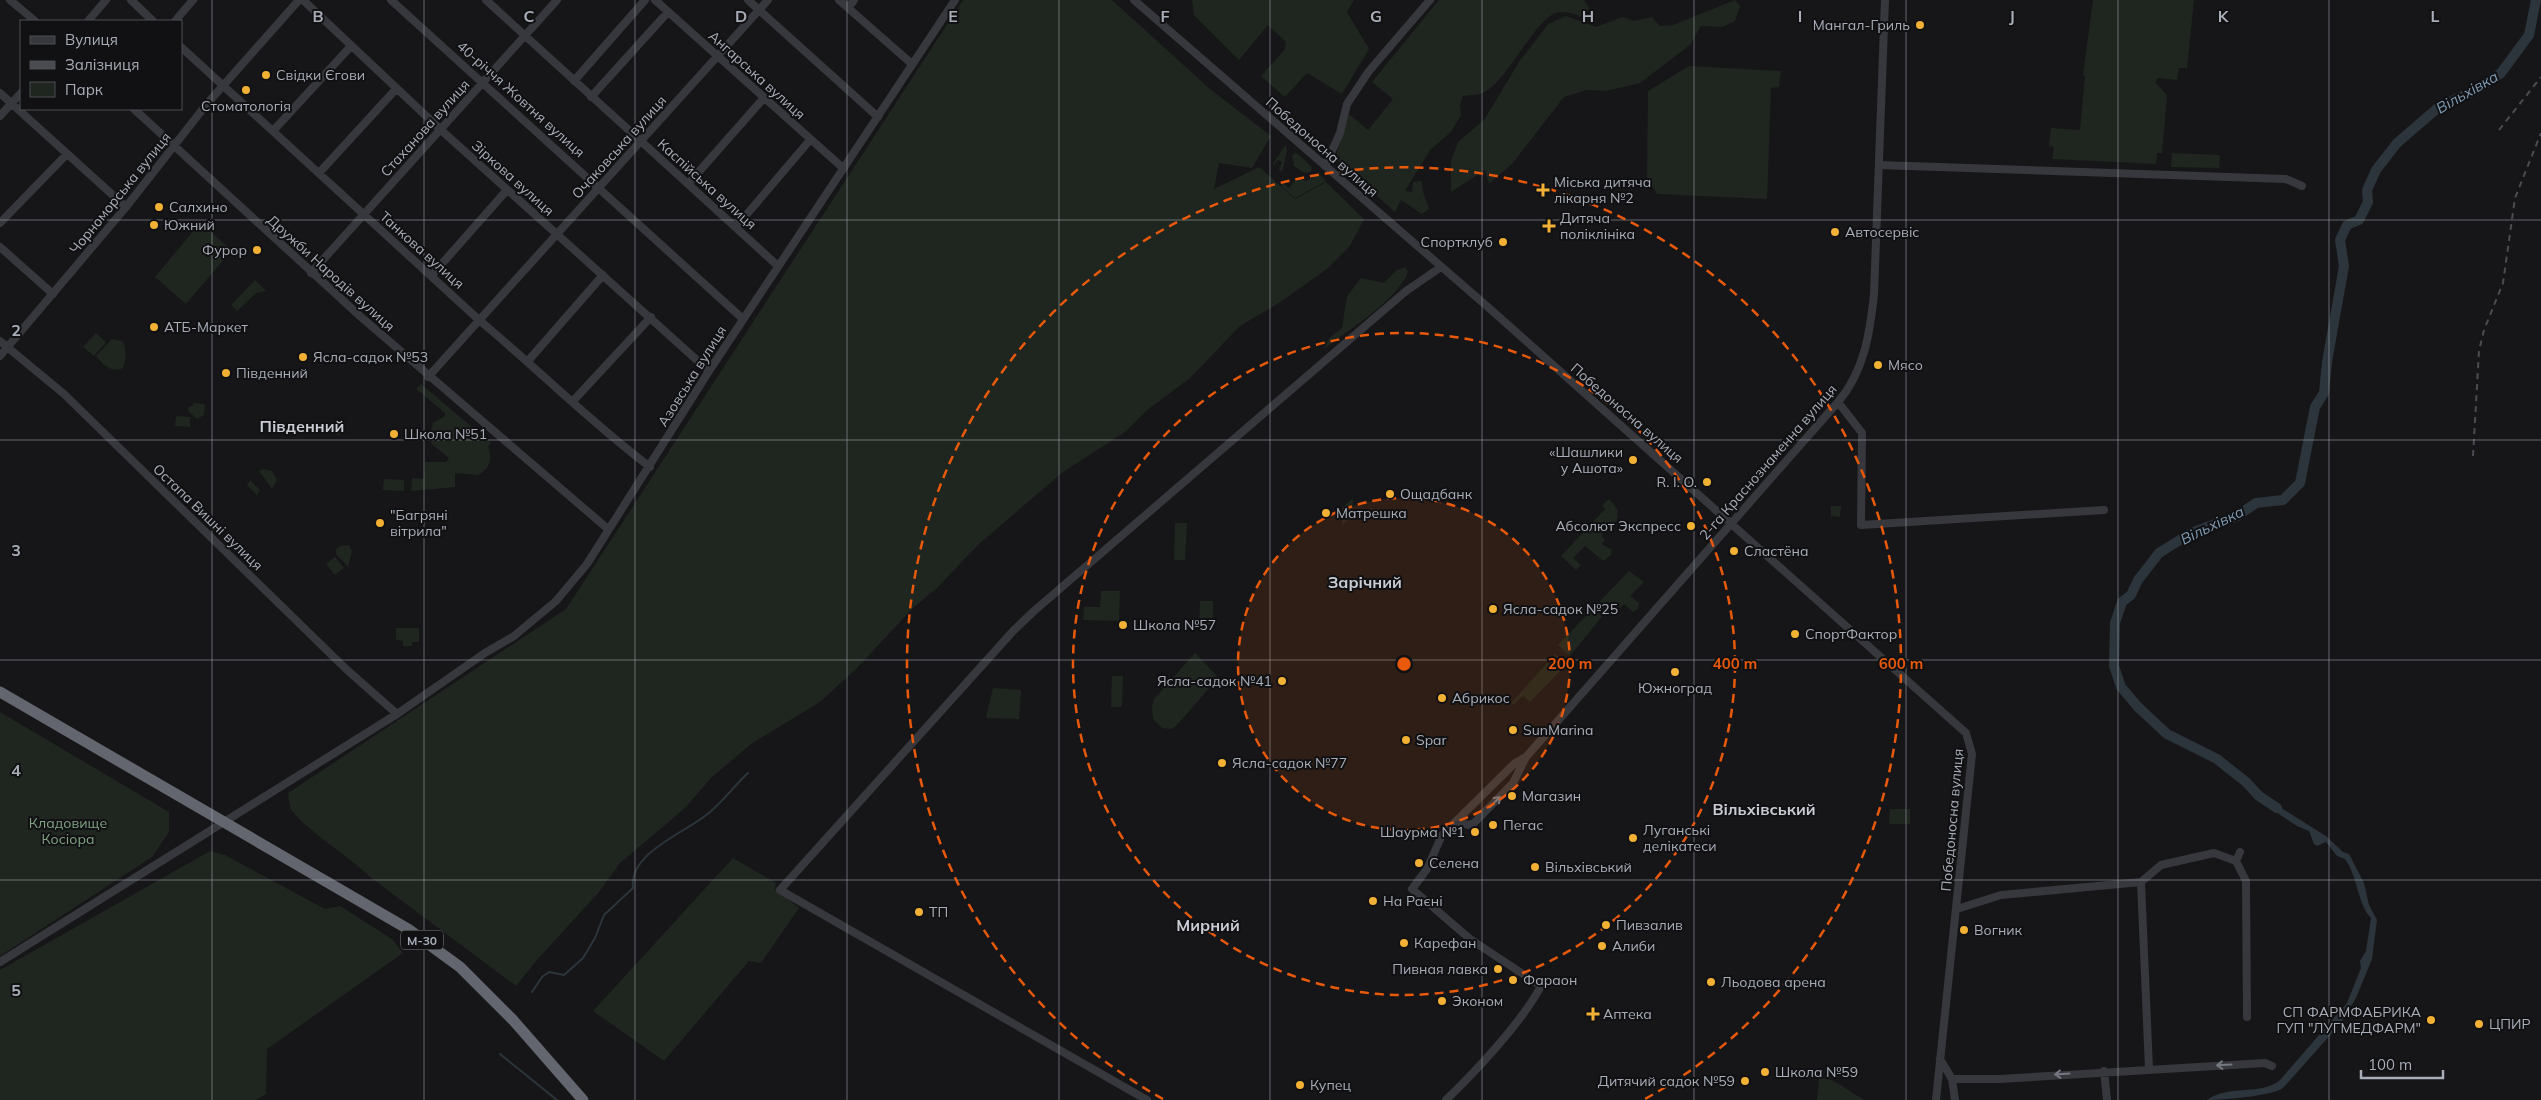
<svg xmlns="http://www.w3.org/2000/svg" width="2541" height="1100" font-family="Mulish,sans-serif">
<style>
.green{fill:#1e261f}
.water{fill:#2c353c}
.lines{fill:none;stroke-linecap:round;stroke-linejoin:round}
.stream{stroke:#2c353c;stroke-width:2}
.river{stroke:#2c353c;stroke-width:10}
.minor{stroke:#37383d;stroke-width:8}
.highway{stroke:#63666e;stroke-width:11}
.rail{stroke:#4a4c52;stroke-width:2;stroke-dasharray:6 5;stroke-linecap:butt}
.oneway{stroke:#757881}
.grid{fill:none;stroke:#a8adb8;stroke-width:1;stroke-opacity:0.55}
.ring{fill:none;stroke:#e8590c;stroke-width:2.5;stroke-dasharray:9 6}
.poi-dot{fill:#f2b134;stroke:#111113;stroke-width:2}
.labels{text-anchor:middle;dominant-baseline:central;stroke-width:4;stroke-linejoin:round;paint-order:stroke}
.shield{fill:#111113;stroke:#7b7e86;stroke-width:1}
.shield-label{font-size:12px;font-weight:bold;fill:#a8adb8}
.poi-label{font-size:14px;fill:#a8adb8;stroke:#111113;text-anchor:start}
.street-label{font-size:14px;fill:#a8adb8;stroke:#111113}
.park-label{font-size:14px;fill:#7fa381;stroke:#111113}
.water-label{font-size:15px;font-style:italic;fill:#7f9bb3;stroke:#111113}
.quarter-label{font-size:16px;font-weight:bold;fill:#c9ccd4;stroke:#111113}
.grid-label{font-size:16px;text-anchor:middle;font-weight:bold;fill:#a8adb8;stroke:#111113;stroke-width:4;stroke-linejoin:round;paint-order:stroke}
.centre{fill:#e8590c;stroke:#111113;stroke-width:2.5}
.ring-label{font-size:15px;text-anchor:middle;font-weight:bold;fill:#e8590c;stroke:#111113;stroke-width:4;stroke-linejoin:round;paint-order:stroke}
</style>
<rect width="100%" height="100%" fill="#161618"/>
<path class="green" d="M 963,0 L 1112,0 L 1210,89 L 1271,136 L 1252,168 L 1219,163 L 1214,189 L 1259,167 L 1295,199 L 1326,182 L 1364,219 L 1350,246 L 1327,269 L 1279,303 L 1240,326 L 1190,378 L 1146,411 L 1125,432 L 1063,472 L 979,544 L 937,588 L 914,607 L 856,669 L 820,702 L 751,744 L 711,778 L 685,808 L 620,863 L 599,892 L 537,960 L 516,986 L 370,877 C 348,855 311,834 293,812 C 289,808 289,799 288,793 L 566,609 Z
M 1192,0 L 1354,0 L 1347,12 L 1369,49 L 1342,94 L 1307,73 L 1285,97 L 1261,76 L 1285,49 L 1286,42 L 1268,25 L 1239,60 L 1194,15 Z
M 1439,0 L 1584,0 L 1589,8 L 1582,17 C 1575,14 1564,10 1556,13 C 1535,19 1507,82 1483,93 C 1477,95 1469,95 1463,96 L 1460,105 L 1461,115 L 1451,132 L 1430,150 L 1405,191 L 1412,192 L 1413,182 L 1422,181 C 1421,192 1427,199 1429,209 L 1422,214 L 1401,200 L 1395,212 L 1335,159 L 1349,114 L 1368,130 L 1393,99 L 1372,82 Z
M 1735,0 L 1740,6 L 1735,21 L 1722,27 L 1701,26 L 1690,45 L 1640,83 L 1606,91 L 1586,90 L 1564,97 L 1512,164 L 1489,184 L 1485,170 L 1451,192 L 1451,161 L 1458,142 L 1484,120 L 1519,62 L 1548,24 L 1566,16 L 1596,27 L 1623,17 L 1634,21 L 1652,17 L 1660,26 L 1673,25 Z
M 2093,0 L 2194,0 L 2187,68 L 2179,68 L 2177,80 L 2157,78 L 2156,83 L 2167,95 L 2162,153 L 2157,153 L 2156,164 L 2052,159 L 2054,147 L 2049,146 L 2051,128 L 2080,130 L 2085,76 L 2083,75 Z
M 1689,66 L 1781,71 L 1779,87 L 1771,88 L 1767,199 L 1657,194 L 1647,178 L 1648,91 Z
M 1286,144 L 1287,151 L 1282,172 L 1279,169 L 1282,162 L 1278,160 L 1274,165 L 1273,164 Z
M 1297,153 L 1312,167 L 1311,172 L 1304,173 L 1294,166 L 1292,155 Z
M 2172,153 L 2220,155 L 2219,168 L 2171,167 Z
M 1319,174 L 1326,181 L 1295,198 L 1281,186 L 1283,183 L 1289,188 L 1296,179 L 1306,181 Z
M 200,223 L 232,250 L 186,304 L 155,277 Z
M 1406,267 L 1408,272 C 1397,301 1349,329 1324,349 L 1329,338 L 1342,328 L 1347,296 L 1361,278 L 1384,283 L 1397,270 Z
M 255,280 L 266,291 L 256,293 L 237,311 L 231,305 Z
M 96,333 L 106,342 L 94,356 L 83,347 Z
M 112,339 L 122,341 C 127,349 126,359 123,368 C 111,373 103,365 96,356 Z
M 421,384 L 491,443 L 488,447 C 493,459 490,468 478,475 L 455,473 L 455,487 L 411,491 L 412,478 L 424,479 L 425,462 L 446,462 L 449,458 L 433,445 L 429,439 L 433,423 L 445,416 L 445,413 L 416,389 Z
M 193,403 L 205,404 L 204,415 L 197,419 L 188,411 L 189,406 L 193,406 Z
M 176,416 L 190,417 L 190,427 L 175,426 Z
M 326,424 L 345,424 L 345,428 L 339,435 L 332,434 L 327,430 Z
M 263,469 L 272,471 L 277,480 L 272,489 L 259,471 Z
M 384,479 L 404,480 L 404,491 L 383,490 Z
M 250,480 L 260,490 L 257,495 L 247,485 Z
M 1353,498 L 1352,516 L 1342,525 L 1343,507 Z
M 1609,499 L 1618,510 L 1616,525 L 1609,526 L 1601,535 L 1605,540 L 1602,544 L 1612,550 L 1611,555 L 1603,561 L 1585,546 L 1573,558 L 1581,565 L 1576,570 L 1561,556 L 1605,509 L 1602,505 Z
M 1831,506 L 1841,506 L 1840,517 L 1831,516 Z
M 1175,523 L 1187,523 L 1185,560 L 1174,560 Z
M 349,545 L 352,551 L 348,567 L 336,554 L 336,549 L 340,546 Z
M 335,557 L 344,568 L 335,575 L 326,564 Z
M 1629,571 L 1644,582 L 1630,596 L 1639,603 L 1638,609 L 1633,612 L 1624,604 L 1620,608 L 1613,603 L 1570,656 L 1558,645 Z
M 1101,591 L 1120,591 L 1119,621 L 1083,620 L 1084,607 L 1100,607 Z
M 1200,601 L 1213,601 L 1213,625 L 1199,625 Z
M 396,628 L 419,628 L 419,642 L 412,642 L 412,646 L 403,646 L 403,641 L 396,640 Z
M 1195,653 L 1217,676 L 1211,686 L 1177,725 L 1172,729 L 1162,728 L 1153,719 L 1152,707 L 1154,699 Z
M 1555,654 L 1567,664 L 1530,702 L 1523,696 L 1513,705 L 1511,703 Z
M 1112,676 L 1123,676 L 1122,707 L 1111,707 Z
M 993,688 L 1021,690 L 1019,719 L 986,718 Z
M 0,712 L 169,812 L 169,832 L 152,857 L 0,956 Z
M 1890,809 L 1910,809 L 1910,824 L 1889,824 Z
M 210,851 L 225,855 L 325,909 L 340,906 L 392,939 L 403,953 L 267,1049 L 266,1094 L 256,1100 L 0,1100 L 0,970 Z
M 733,858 L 776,883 L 775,889 L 799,908 L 761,963 L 749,961 L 664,1061 L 593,1011 Z
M 1819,1077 L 1834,1081 L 1864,1100 L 1817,1100 Z"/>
<path class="water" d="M 2267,799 L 2326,836 L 2343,852 L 2349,854 L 2364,883 L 2369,905 L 2377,920 L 2372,959 L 2356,998 L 2340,1024 L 2283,1088 C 2273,1096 2221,1100 2207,1100 C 2229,1084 2261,1096 2280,1080 L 2347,1003 L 2361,968 L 2360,961 L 2366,951 L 2371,918 C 2357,903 2358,877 2345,859 L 2337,856 L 2326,842 L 2317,846 L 2314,844 L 2309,831 L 2297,826 L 2264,804 Z"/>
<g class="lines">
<path class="stream" d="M 532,992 L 542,977 L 549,972 L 564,975 L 583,958 L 595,938 L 604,915 L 633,888 C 628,852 688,832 710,812 C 724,800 735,785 748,773
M 500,1054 L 557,1100"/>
<path class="river" d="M 2277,808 L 2259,796 L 2246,782 L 2217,759 L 2167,734 L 2138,707 L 2121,687 L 2114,666 L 2115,623 L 2122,602 L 2131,595 L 2138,580 L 2159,553 L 2191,533 L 2237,516 L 2256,503 L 2283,500 L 2300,483 L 2315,407 L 2324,393 L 2327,362 L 2344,266 L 2340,240 L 2347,225 L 2359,220 L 2368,202 L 2367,190 L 2376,170 L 2397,143 L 2440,106 L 2476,90 L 2501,73 L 2529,35 L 2536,0"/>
<path class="minor" d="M 10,0 L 35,21
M 131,0 L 153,21
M 303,0 L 441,130 L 709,371
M 391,0 L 743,319
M 486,0 L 778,266
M 655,0 L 843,168
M 748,0 L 878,117
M 839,0 L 912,64
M 1134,0 L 1489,308 L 1966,733 L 1972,754 L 1936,1100
M 848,8 L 854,0
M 88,21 L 106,0
M 175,21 L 193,0
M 181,47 L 479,320 C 537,368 590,422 650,467
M 574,81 L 645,0
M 0,93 L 126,207
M 591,97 L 668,12
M 134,109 L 361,317 L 608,529
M 0,116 L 21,93
M 273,131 L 351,46
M 1879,165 L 2286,179 L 2302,186
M 1325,166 L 1340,133 L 1347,104 L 1369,71 L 1430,0
M 319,173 L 396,89
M 688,184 L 763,99
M 0,223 L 67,154
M 736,227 L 810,140
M 0,247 L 53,294
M 311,273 L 557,0
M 432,275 L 507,190
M 0,341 L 64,394 L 346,669 L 397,714
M 0,356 L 126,207 L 206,105 L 299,0
M 528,361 L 603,275
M 428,377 L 768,0
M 573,401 L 651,317
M 1838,402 L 1862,433 L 1861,525 L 2104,510
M 1457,821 L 1468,825 L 1474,823 L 1513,783 L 1526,757 L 1838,402 C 1864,372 1870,333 1874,294 L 1885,0
M 2240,852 L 2236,861 L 2246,881 L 2247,1017
M 2141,882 L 2149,1069
M 1957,909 L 2001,895 L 2141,882 L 2161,865 L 2214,853 L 2236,861
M 0,962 L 397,714 L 485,653 L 514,636 L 556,601 L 587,564 L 709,371 L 955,0
M 1940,1059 L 1952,1079 L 1955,1100
M 2104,1071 L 2107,1100
M 1952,1079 L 2000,1079 L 2265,1063 L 2272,1066
M 1147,1100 L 780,890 L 1014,630 L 1034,611 L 1406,291 L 1441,267
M 1446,1100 C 1476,1071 1522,1022 1541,986 L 1470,939 L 1412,889 L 1427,869 L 1442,835 L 1515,763 L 1526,757"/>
<path class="highway" d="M 0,692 L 408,929 L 460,967 L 513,1020 L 583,1100"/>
<path class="rail" d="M 2499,130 L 2541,77
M 2473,456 L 2479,351 L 2484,330 L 2503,283 L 2515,198 L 2541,133"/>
</g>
<defs><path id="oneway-shaft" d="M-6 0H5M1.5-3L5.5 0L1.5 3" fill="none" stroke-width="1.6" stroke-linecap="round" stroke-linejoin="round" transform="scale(1.25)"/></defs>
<g class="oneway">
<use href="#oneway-shaft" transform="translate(1495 802) rotate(-46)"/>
<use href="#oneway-shaft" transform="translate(2224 1065) rotate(177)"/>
<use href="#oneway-shaft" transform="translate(2062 1074) rotate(176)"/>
</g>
<path class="grid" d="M 212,0 L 212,1100M 424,0 L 424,1100M 635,0 L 635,1100M 847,0 L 847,1100M 1059,0 L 1059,1100M 1270,0 L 1270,1100M 1482,0 L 1482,1100M 1694,0 L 1694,1100M 1906,0 L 1906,1100M 2118,0 L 2118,1100M 2329,0 L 2329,1100M 0,220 L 2541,220M 0,440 L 2541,440M 0,660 L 2541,660M 0,880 L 2541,880"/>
<circle cx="1404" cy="664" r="166" fill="#e8590c" fill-opacity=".12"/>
<g class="ring">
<circle cx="1404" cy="664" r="166"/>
<circle cx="1404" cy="664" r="331"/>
<path d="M1163 1099A497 497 0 1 1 1645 1099"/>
</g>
<g class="poi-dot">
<circle cx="1920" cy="25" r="5"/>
<circle cx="266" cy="75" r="5"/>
<circle cx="246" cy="90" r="5"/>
<path d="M1540.5 182.5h5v5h5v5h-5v5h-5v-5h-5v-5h5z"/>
<circle cx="159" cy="207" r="5"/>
<circle cx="154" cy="225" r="5"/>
<path d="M1546.5 218.5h5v5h5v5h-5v5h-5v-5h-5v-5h5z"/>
<circle cx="1835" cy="232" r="5"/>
<circle cx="1503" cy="242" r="5"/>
<circle cx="257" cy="250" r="5"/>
<circle cx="154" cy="327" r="5"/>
<circle cx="303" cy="357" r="5"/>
<circle cx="1878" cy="365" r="5"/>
<circle cx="226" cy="373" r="5"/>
<circle cx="394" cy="434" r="5"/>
<circle cx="1633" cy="460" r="5"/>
<circle cx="1707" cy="482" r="5"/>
<circle cx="1390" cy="494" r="5"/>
<circle cx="1326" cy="513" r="5"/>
<circle cx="380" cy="523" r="5"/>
<circle cx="1691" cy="526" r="5"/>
<circle cx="1734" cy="551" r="5"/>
<circle cx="1493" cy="609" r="5"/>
<circle cx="1123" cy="625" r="5"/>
<circle cx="1795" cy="634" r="5"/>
<circle cx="1675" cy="672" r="5"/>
<circle cx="1282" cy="681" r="5"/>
<circle cx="1442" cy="698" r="5"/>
<circle cx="1513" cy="730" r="5"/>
<circle cx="1406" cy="740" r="5"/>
<circle cx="1222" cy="763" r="5"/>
<circle cx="1512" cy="796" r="5"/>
<circle cx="1493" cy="825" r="5"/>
<circle cx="1475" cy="832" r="5"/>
<circle cx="1633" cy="838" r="5"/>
<circle cx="1419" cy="863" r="5"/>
<circle cx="1535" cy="867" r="5"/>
<circle cx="1373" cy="901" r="5"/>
<circle cx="919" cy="912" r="5"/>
<circle cx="1606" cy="925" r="5"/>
<circle cx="1964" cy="930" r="5"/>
<circle cx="1404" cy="943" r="5"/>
<circle cx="1602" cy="946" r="5"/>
<circle cx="1498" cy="969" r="5"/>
<circle cx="1513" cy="980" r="5"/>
<circle cx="1711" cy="982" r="5"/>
<circle cx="1442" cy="1001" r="5"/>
<path d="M1590.5 1006.5h5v5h5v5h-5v5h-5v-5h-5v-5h5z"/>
<circle cx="2431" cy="1020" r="5"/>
<circle cx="2479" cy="1024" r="5"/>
<circle cx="1765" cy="1072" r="5"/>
<circle cx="1745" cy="1081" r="5"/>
<circle cx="1300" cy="1085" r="5"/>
</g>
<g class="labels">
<rect class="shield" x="401" y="930.5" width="42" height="19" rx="4"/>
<g class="shield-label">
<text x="422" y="940">М-30</text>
</g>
<g class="poi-label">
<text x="1910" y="25" text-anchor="end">Мангал-Гриль</text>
<text x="276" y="75">Свідки Єгови</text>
<text x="246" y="106" text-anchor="middle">Стоматологія</text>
<text x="1554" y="182">Міська дитяча<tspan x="1554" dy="16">лікарня №2</tspan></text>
<text x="169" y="207">Салхино</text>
<text x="1560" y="218">Дитяча<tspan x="1560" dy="16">поліклініка</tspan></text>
<text x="164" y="225">Южний</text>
<text x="1845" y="232">Автосервіс</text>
<text x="1493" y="242" text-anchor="end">Спортклуб</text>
<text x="247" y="250" text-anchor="end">Фурор</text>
<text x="164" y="327">АТБ-Маркет</text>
<text x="313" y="357">Ясла-садок №53</text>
<text x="1888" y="365">Мясо</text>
<text x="236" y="373">Південний</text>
<text x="404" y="434">Школа №51</text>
<text x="1623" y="452" text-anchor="end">«Шашлики<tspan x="1623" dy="16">у Ашота»</tspan></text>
<text x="1697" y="482" text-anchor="end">R. I. O.</text>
<text x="1400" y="494">Ощадбанк</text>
<text x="1336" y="513">Матрешка</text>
<text x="390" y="515">"Багряні<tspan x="390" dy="16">вітрила"</tspan></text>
<text x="1681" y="526" text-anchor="end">Абсолют Экспресс</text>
<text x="1744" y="551">Сластёна</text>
<text x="1503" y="609">Ясла-садок №25</text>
<text x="1133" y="625">Школа №57</text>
<text x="1805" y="634">СпортФактор</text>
<text x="1272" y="681" text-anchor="end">Ясла-садок №41</text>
<text x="1675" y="688" text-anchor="middle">Южноград</text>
<text x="1452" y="698">Абрикос</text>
<text x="1523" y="730">SunMarina</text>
<text x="1416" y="740">Spar</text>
<text x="1232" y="763">Ясла-садок №77</text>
<text x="1522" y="796">Магазин</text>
<text x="1503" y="825">Пегас</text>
<text x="1643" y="830">Луганські<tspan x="1643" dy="16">делікатеси</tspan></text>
<text x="1465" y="832" text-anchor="end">Шаурма №1</text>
<text x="1429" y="863">Селена</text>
<text x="1545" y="867">Вільхівський</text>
<text x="1383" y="901">На Раєні</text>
<text x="929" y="912">ТП</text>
<text x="1616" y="925">Пивзалив</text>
<text x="1974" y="930">Вогник</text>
<text x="1414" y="943">Карефан</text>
<text x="1612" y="946">Алиби</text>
<text x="1488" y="969" text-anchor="end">Пивная лавка</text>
<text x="1523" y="980">Фараон</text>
<text x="1721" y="982">Льодова арена</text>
<text x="1452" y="1001">Эконом</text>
<text x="2421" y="1012" text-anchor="end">СП ФАРМФАБРИКА<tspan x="2421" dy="16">ГУП "ЛУГМЕДФАРМ"</tspan></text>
<text x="1603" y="1014">Аптека</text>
<text x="2489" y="1024">ЦПИР</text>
<text x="1775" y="1072">Школа №59</text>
<text x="1735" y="1081" text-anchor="end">Дитячий садок №59</text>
<text x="1310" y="1085">Купец</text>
</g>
<g class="street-label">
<text transform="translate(757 75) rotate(42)">Ангарська вулиця</text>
<text transform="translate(521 99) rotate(42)">40-річчя Жовтня вулиця</text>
<text transform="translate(425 128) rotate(-48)">Стаханова вулиця</text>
<text transform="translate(619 147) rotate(-48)">Очаковська вулиця</text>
<text transform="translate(1322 147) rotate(41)">Победоносна вулиця</text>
<text transform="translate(513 178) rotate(42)">Зіркова вулиця</text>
<text transform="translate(707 184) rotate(42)">Каспійська вулиця</text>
<text transform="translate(120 193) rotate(-51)">Чорноморська вулиця</text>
<text transform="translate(422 250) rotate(42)">Танкова вулиця</text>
<text transform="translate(331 273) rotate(42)">Дружби Народів вулиця</text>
<text transform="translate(692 376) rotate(-58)">Азовська вулиця</text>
<text transform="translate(1627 413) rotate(41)">Победоносна вулиця</text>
<text transform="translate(1768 462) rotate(-49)">2-га Краснознаменна вулиця</text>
<text transform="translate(208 517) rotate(44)">Остапа Вишні вулиця</text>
<text transform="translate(1952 820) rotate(-85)">Победоносна вулиця</text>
</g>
<g class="park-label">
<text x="68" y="823">Кладовище<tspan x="68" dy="16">Косіора</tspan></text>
</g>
<g class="water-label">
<text transform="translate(2467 92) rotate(-30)">Вільхівка</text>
<text transform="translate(2212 525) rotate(-26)">Вільхівка</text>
</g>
<g class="quarter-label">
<text x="302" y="426">Південний</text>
<text x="1365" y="582">Зарічний</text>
<text x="1764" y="809">Вільхівський</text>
<text x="1208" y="925">Мирний</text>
</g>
</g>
<g class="grid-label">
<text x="318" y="22">B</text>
<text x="529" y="22">C</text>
<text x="741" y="22">D</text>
<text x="953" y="22">E</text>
<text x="1165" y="22">F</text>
<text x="1376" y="22">G</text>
<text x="1588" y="22">H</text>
<text x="1800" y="22">I</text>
<text x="2012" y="22">J</text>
<text x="2223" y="22">K</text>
<text x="2435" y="22">L</text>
<text x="16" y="336">2</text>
<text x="16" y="556">3</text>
<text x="16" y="776">4</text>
<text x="16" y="996">5</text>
</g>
<circle cx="1404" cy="664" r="8" class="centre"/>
<g class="ring-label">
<text x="1570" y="669">200 m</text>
<text x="1735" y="669">400 m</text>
<text x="1901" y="669">600 m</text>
</g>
<rect x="20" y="20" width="162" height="90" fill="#111113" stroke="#4d4f55"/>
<rect x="30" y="36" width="25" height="8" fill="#37383d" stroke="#4d4f55"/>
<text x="65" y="45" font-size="15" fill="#a8adb8">Вулиця</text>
<rect x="30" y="61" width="25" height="8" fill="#4a4c52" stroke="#4d4f55"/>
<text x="65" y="70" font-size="15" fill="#a8adb8">Залізниця</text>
<rect x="30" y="82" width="25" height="15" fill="#1e261f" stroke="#4d4f55"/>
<text x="65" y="95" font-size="15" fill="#a8adb8">Парк</text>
<path d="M2361 1070v8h82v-8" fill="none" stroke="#a8adb8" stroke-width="2.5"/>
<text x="2368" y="1070" font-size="15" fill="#a8adb8" stroke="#111113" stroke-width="4" paint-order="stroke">100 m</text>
</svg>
